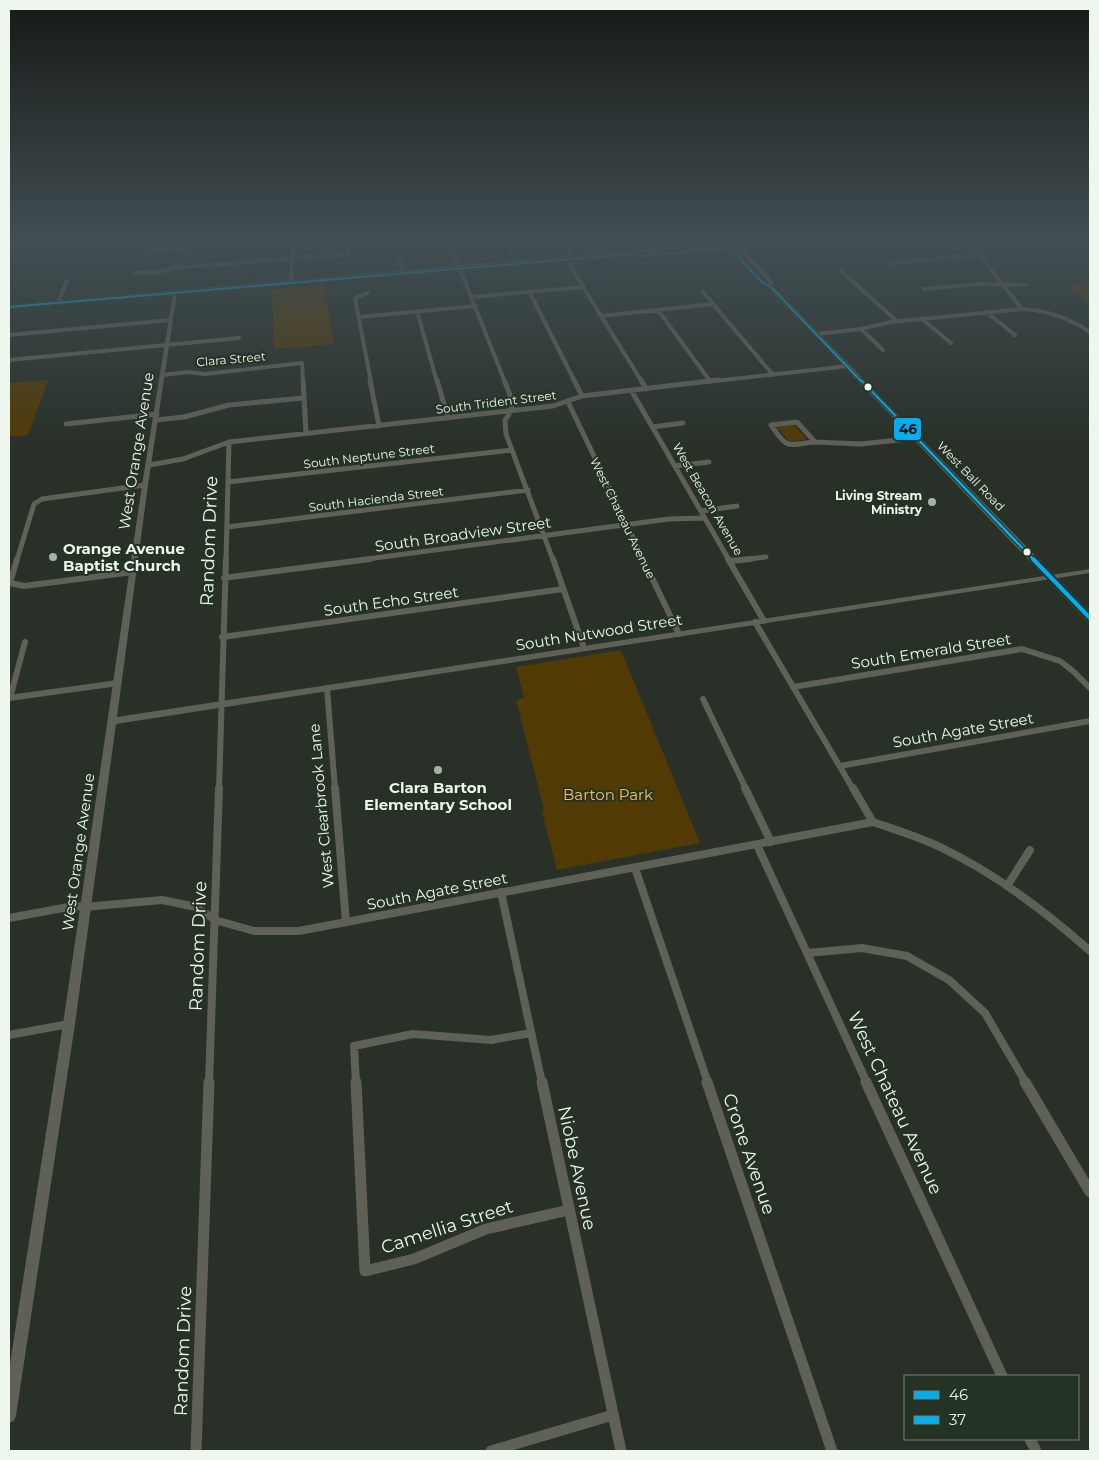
<svg xmlns="http://www.w3.org/2000/svg" width="1099" height="1460" font-family="Montserrat,sans-serif">
<style>
.green{fill:#523a05}
.lines{fill:none;stroke-linecap:round;stroke-linejoin:round}
.minor-far4{stroke:#5f6056;stroke-width:4}
.minor-far3{stroke:#5f6056;stroke-width:5}
.minor-far2{stroke:#5f6056;stroke-width:6}
.minor-far1{stroke:#5f6056;stroke-width:8}
.minor{stroke:#5f6056;stroke-width:11}
.tertiary{fill:#5f6056;fill-rule:evenodd}
.primary{fill:#66685a;fill-rule:evenodd}
.bus-1-far2-casing{stroke:#253325;stroke-width:4}
.bus-1-far1-casing{stroke:#253325;stroke-width:5}
.bus-1-casing{stroke:#253325;stroke-width:8}
.bus-2-casing{stroke:#253325;stroke-width:4}
.bus-1-far2{stroke:#00aff2;stroke-width:2}
.bus-1-far1{stroke:#00aff2;stroke-width:2.5}
.bus-1{stroke:#00aff2;stroke-width:4}
.bus-2{stroke:#00aff2;stroke-width:2}
.bus-dot{fill:#eef7ee;stroke:#253325;stroke-width:2}
.poi-dot{fill:#a9b1a9;stroke:#253325;stroke-width:2}
.labels{text-anchor:middle;dominant-baseline:central;stroke-width:4;stroke-linejoin:round;paint-order:stroke}
.far-street-label{font-size:12px;fill:#eef7ee;stroke:#253325}
.far-poi-label{font-size:12px;font-weight:bold;fill:#eef7ee;stroke:#253325;text-anchor:end}
.street-label{font-size:15px;fill:#eef7ee;stroke:#253325}
.poi-label{font-size:15px;font-weight:bold;fill:#eef7ee;stroke:#253325;text-anchor:start}
.park-label{font-size:15px;fill:#f8c060;stroke:#253325}
.near-street-label{font-size:18px;fill:#eef7ee;stroke:#253325}
.line-badge{stroke:#253325;stroke-width:2}
.pale-badge-label{font-size:14px;text-anchor:middle;font-weight:bold;fill:#111}
</style>
<rect width="100%" height="100%" fill="#283028"/>
<path class="green" d="M 1020,242 L 1061,242 L 1061,246 L 1056,251 L 1036,253 Z
M 1090,282 L 1090,303 L 1072,291 L 1071,287 L 1076,283 Z
M 324,284 L 334,344 L 274,349 L 272,289 Z
M 48,380 L 28,435 L 9,437 L 9,383 Z
M 794,425 L 805,437 L 805,440 L 789,441 L 777,427 Z
M 621,650 L 700,843 L 557,870 L 542,812 L 544,810 L 516,700 L 524,698 L 516,667 Z"/>
<g class="lines">
<path class="minor-far4" d="M 507,242 L 517,264
M 563,242 L 573,259 L 569,264 L 642,382
M 964,242 L 981,257 L 1022,309 C 1048,310 1069,318 1090,332
M 347,245 L 373,242
M 140,252 L 249,242
M 400,260 L 404,274
M 891,263 L 980,255
M 460,269 L 505,382
M 841,271 L 897,321
M 135,273 L 160,272 L 174,268 L 348,254 L 347,242
M 291,283 L 293,242
M 924,289 L 978,284 L 1026,285
M 703,292 L 773,375
M 368,293 L 355,298 L 371,382
M 530,293 L 575,382
M 472,297 L 584,287
M 58,303 L 67,280
M 658,310 L 710,381
M 417,311 L 437,382
M 986,312 L 1015,335
M 601,316 L 713,304
M 359,317 L 476,306
M 922,319 L 951,343
M 861,329 L 883,350
M 817,334 L 861,329 L 891,322 L 1022,309
M 9,335 L 171,320
M 9,360 L 239,338
M 163,375 L 188,372 L 205,374 L 302,363 L 303,382
M 706,382 L 848,366"/>
<path class="minor-far3" d="M 303,380 L 306,433
M 370,380 L 379,426
M 437,380 L 448,418
M 504,380 C 511,397 517,405 505,420 L 506,434 L 553,560
M 574,380 L 582,396
M 641,380 L 646,389
M 631,390 L 729,560
M 568,402 L 644,560
M 156,420 L 184,417 L 229,405 L 303,398
M 797,422 L 815,442 C 786,445 788,450 771,425 Z
M 66,424 L 157,414
M 652,427 L 683,423
M 815,442 L 861,444 L 917,438
M 149,465 L 183,459 L 229,442 L 553,406 L 582,396 L 718,380
M 675,466 L 709,462
M 228,482 L 512,450
M 701,511 L 737,506
M 227,527 L 528,490
M 17,560 L 34,504 L 42,499 L 145,485
M 226,560 L 229,442
M 360,560 L 669,519 L 705,518
M 740,560 L 766,557"/>
<path class="minor-far2" d="M 17,559 L 10,583 L 24,586 L 133,572
M 553,559 L 584,648
M 643,559 L 679,634
M 728,559 L 764,621
M 730,561 L 751,559
M 224,578 L 370,559
M 755,622 L 853,789
M 222,637 L 563,589
M 793,687 L 1022,649 L 1060,661 L 1074,672 L 1090,688
M 327,688 L 335,789
M 9,698 L 118,683
M 10,698 L 25,642
M 703,699 L 746,789
M 840,766 L 1090,721
M 219,789 L 226,559"/>
<path class="minor-far1" d="M 335,788 L 346,922
M 745,788 L 771,842
M 853,788 L 873,822
M 873,822 C 896,830 920,837 942,848 C 996,874 1045,911 1090,951
M 757,845 L 867,1083
M 635,868 L 708,1083
M 1007,886 L 1030,850
M 501,892 L 542,1083
M 9,918 L 74,906 L 85,907 L 162,900 L 196,907 L 215,920 L 254,931 L 299,931 L 873,822
M 807,953 L 862,948 L 907,956 L 949,980 L 985,1013 L 1026,1083
M 9,1035 L 69,1024
M 209,1083 L 219,788
M 356,1083 L 354,1046 L 413,1034 L 491,1040 L 531,1033"/>
<path class="minor" d="M 356,1082 L 365,1271 L 414,1259 L 486,1229 L 569,1210
M 542,1082 L 621,1451
M 707,1082 L 832,1451
M 866,1082 L 1002,1376
M 1025,1082 L 1090,1192
M 1030,1439 L 1036,1451
M 196,1451 L 209,1082
M 491,1451 L 613,1415"/>
<path class="tertiary" d="M 447,242 L 451,242 L 462,270 L 458,269 Z
M 175,292 L 177,293 L 148,485 L 117,717 L 1090,569 L 1090,573 L 116,724 L 75,1024 L 16,1416 L 14,1421 L 9,1423 L 9,1370 L 63,1024 L 142,485 L 173,293 Z"/>
<path class="primary" d="M 726,242 L 752,242 L 739,245 L 741,246 L 781,242 L 805,242 L 744,249 L 773,281 L 773,286 L 1090,612 L 1090,621 L 1086,620 L 768,287 L 768,282 L 734,245 L 9,309 L 9,305 Z"/>
<g class="bus-1-far2-casing">
<path id="bus-1-far2" d="M 724,242 L 763,283 L 770,286 L 862,382"/>
</g>
<g class="bus-1-far1-casing">
<path id="bus-1-far1" d="M 861,380 L 1034,560"/>
</g>
<g class="bus-1-casing">
<path id="bus-1" d="M 1033,559 L 1090,618"/>
</g>
<g class="bus-2-casing">
<path id="bus-2" d="M 9,307 L 631,254 L 638,256 L 798,242"/>
</g>
<use href="#bus-1-far2" class="bus-1-far2"/>
<use href="#bus-1-far1" class="bus-1-far1"/>
<use href="#bus-1" class="bus-1"/>
<use href="#bus-2" class="bus-2"/>
</g>
<linearGradient id="sky" x2="0" y2="1"><stop stop-color="#161a16"/><stop offset="0.54" stop-color="#424e53"/><stop offset="1" stop-color="#424e53" stop-opacity="0"/></linearGradient>
<rect width="1099" height="447" fill="url(#sky)"/>
<g class="bus-dot">
<circle cx="868" cy="387" r="4.5"/>
<circle cx="1027" cy="552" r="4.5"/>
</g>
<g class="poi-dot">
<circle cx="932" cy="502" r="5"/>
<circle cx="53" cy="557" r="5"/>
<circle cx="438" cy="770" r="5"/>
</g>
<g class="labels">
<g class="far-street-label">
<text transform="translate(231 359) rotate(-5)">Clara Street</text>
<text transform="translate(496 402) rotate(-7)">South Trident Street</text>
<text transform="translate(369 456) rotate(-7)">South Neptune Street</text>
<text transform="translate(971 476) rotate(46)">West Ball Road</text>
<text transform="translate(376 499) rotate(-7)">South Hacienda Street</text>
<text transform="translate(708 499) rotate(60)">West Beacon Avenue</text>
<text transform="translate(623 518) rotate(64)">West Chateau Avenue</text>
</g>
<g class="far-poi-label">
<text x="922" y="495">Living Stream<tspan x="922" dy="14">Ministry</tspan></text>
</g>
<g class="street-label">
<text transform="translate(136 451) rotate(-81)">West Orange Avenue</text>
<text transform="translate(463 534) rotate(-8)">South Broadview Street</text>
<text transform="translate(391 601) rotate(-8)">South Echo Street</text>
<text transform="translate(599 632) rotate(-9)">South Nutwood Street</text>
<text transform="translate(931 651) rotate(-9)">South Emerald Street</text>
<text transform="translate(963 730) rotate(-10)">South Agate Street</text>
<text transform="translate(321 806) rotate(-95)">West Clearbrook Lane</text>
<text transform="translate(78 852) rotate(-82)">West Orange Avenue</text>
<text transform="translate(437 891) rotate(-11)">South Agate Street</text>
</g>
<g class="poi-label">
<text x="63" y="548">Orange Avenue<tspan x="63" dy="17">Baptist Church</tspan></text>
<text x="438" y="787" text-anchor="middle">Clara Barton<tspan x="438" dy="17">Elementary School</tspan></text>
</g>
<g class="park-label">
<text x="608" y="794">Barton Park</text>
</g>
<g class="near-street-label">
<text transform="translate(209 541) rotate(-88)">Random Drive</text>
<text transform="translate(198 946) rotate(-88)">Random Drive</text>
<text transform="translate(895 1103) rotate(65)">West Chateau Avenue</text>
<text transform="translate(749 1154) rotate(71)">Crone Avenue</text>
<text transform="translate(577 1168) rotate(78)">Niobe Avenue</text>
<text transform="translate(447 1227) rotate(-18)">Camellia Street</text>
<text transform="translate(183 1351) rotate(-88)">Random Drive</text>
</g>
</g>
<rect class="line-badge" x="893" y="417" width="29" height="24" rx="5" fill="#00aff2"/>
<g class="pale-badge-label">
<text x="908" y="434">46</text>
</g>
<rect width="1099" height="1460" fill="none" stroke="#eef7ee" stroke-width="20"/>
<rect x="904" y="1375" width="175" height="65" fill="#253325" stroke="#758175"/>
<rect x="914" y="1391" width="25" height="8" fill="#00aff2" stroke="#758175"/>
<text x="949" y="1400" font-size="15" fill="#eef7ee">46</text>
<rect x="914" y="1416" width="25" height="8" fill="#00aff2" stroke="#758175"/>
<text x="949" y="1425" font-size="15" fill="#eef7ee">37</text>
</svg>
